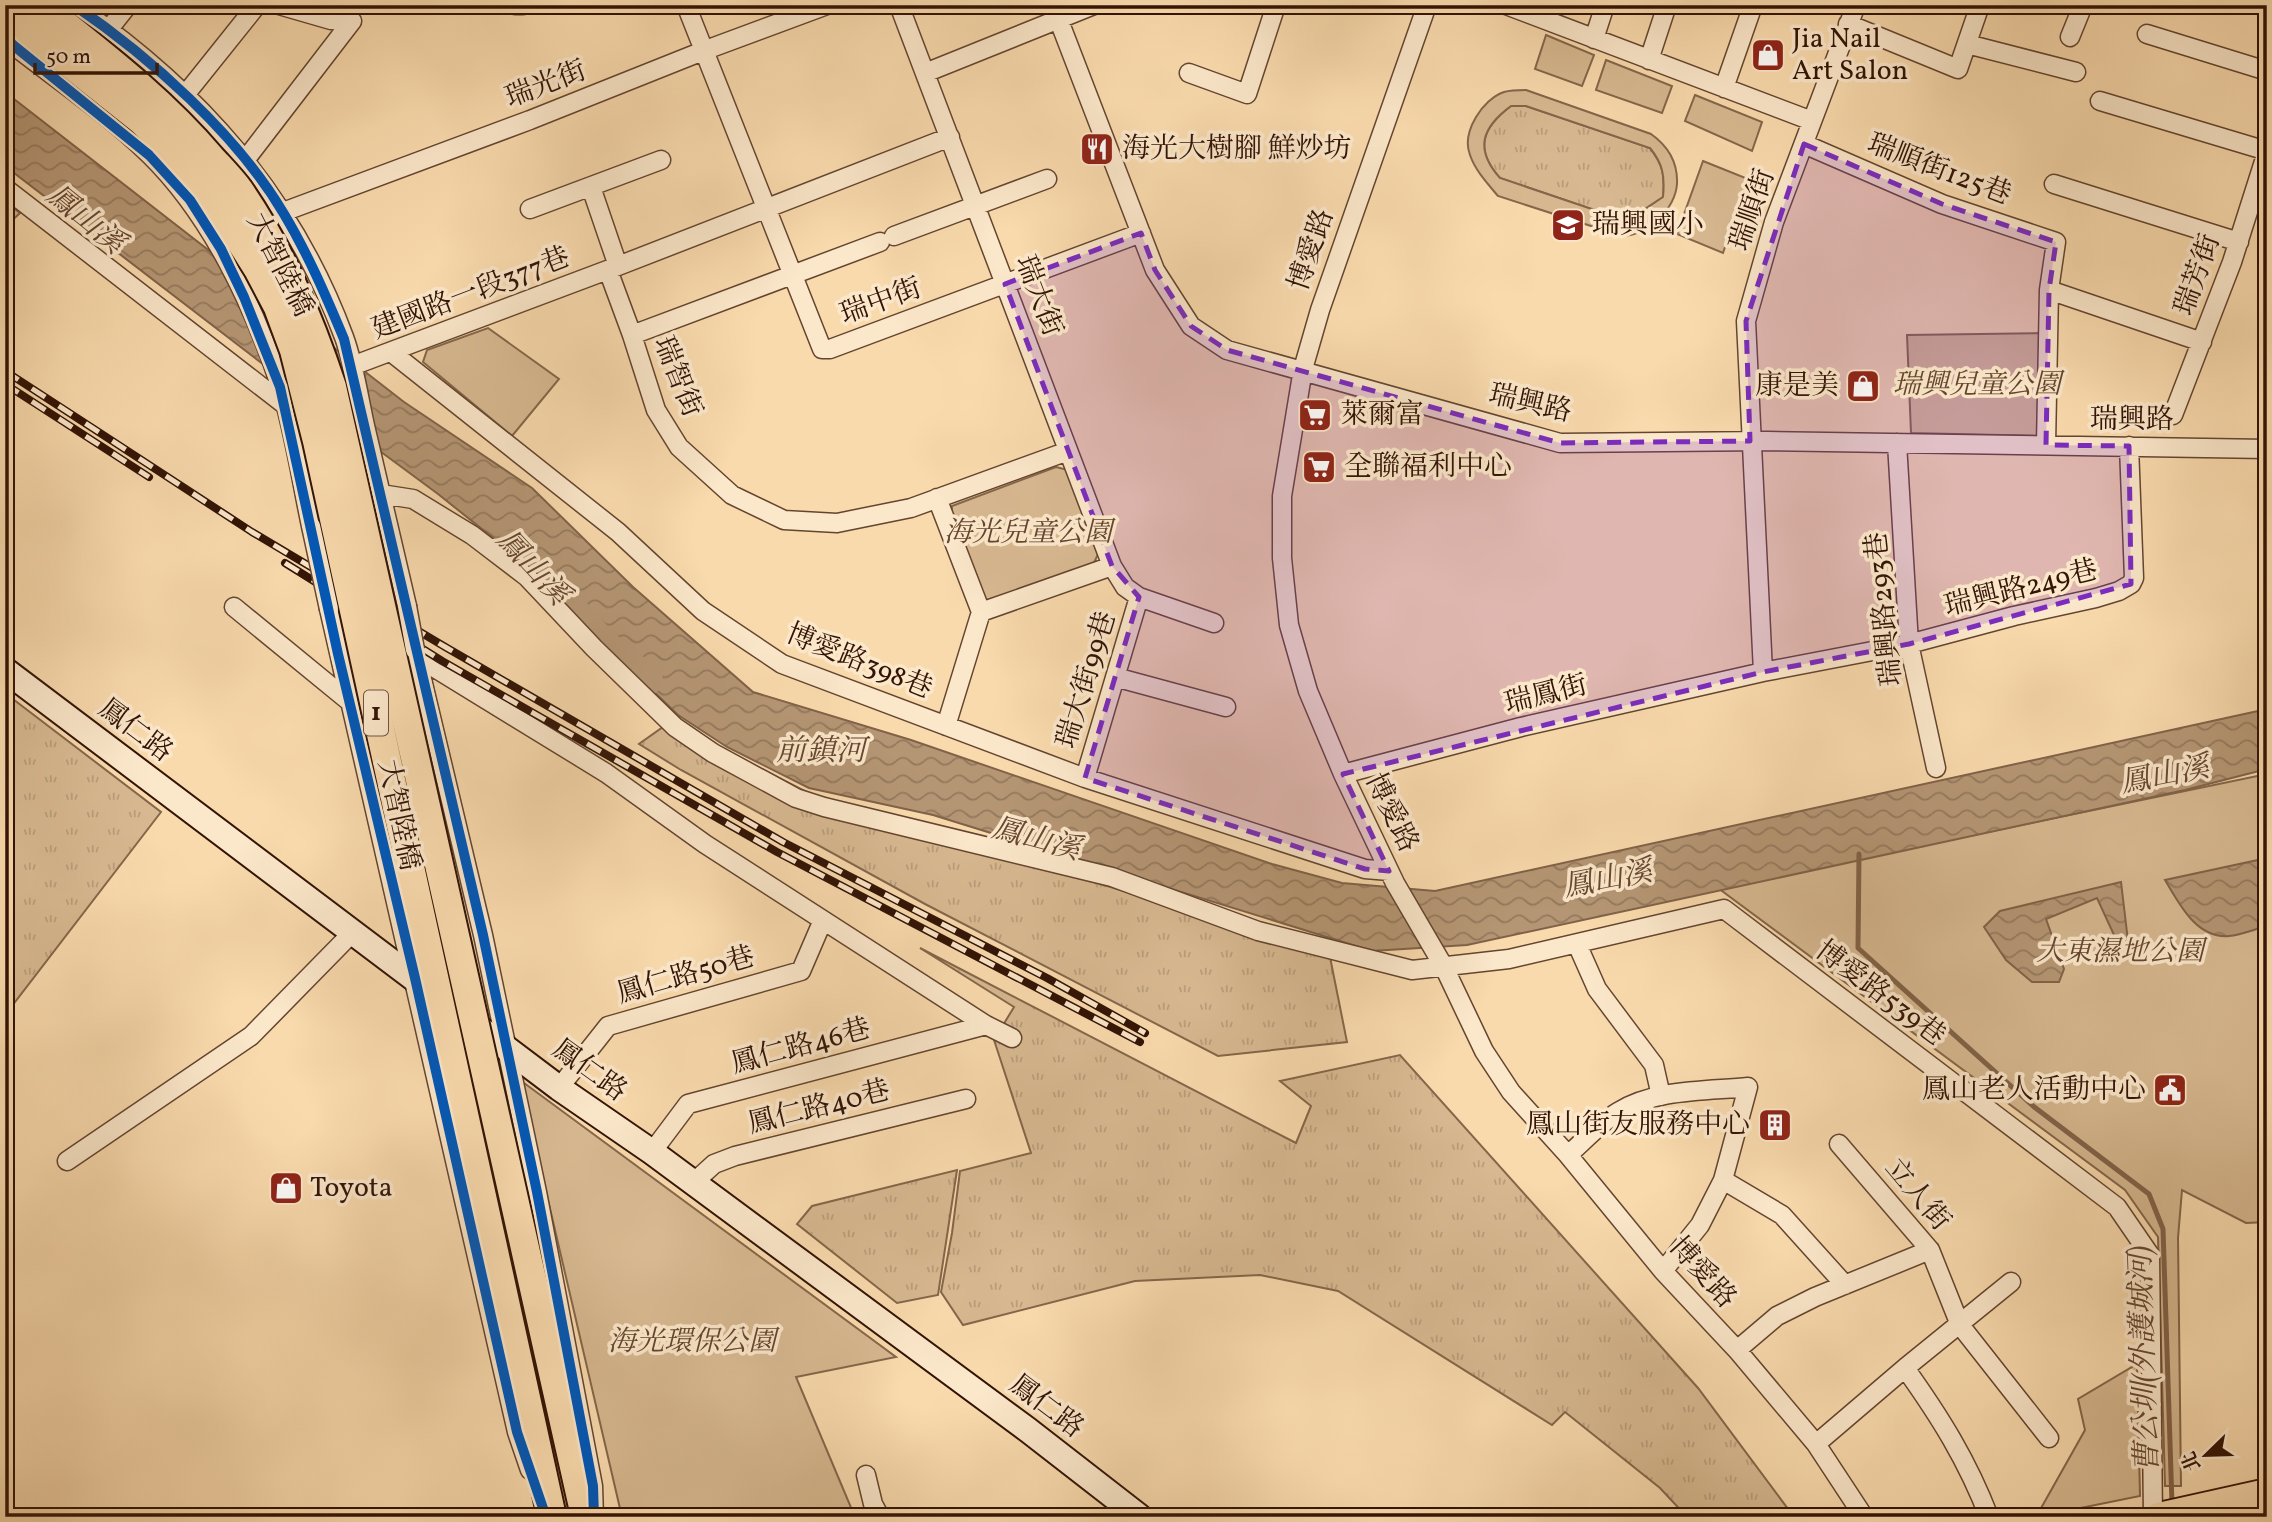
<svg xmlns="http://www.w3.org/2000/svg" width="2272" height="1522" font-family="Vollkorn,'Noto Serif TC',serif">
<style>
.grass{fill:url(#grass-tufts);stroke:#84664a;stroke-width:2}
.park{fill:#d7b890;stroke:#84664a;stroke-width:2;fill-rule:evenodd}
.water{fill:url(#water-waves);stroke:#816248;stroke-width:2}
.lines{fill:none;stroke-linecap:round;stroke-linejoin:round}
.stream{stroke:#816248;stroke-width:5}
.river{stroke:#b59674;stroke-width:30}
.street-casing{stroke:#64452f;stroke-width:21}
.secondary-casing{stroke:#321305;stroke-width:28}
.primary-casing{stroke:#321305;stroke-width:32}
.street{stroke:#fbe7ca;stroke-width:18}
.secondary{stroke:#fbe7ca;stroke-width:24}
.primary{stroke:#f9daad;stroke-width:28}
.rail-casing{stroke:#321305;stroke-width:8}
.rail{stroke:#fbe7ca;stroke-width:5;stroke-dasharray:16;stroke-linecap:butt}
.street-bridge-casing{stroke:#64452f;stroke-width:21;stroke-linecap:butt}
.primary-bridge-casing{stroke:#321305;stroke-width:32;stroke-linecap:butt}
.street-bridge{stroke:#fbe7ca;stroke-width:18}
.primary-bridge{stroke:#f9daad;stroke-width:28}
.cycleway-casing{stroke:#fbe7ca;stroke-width:15}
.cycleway{stroke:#0057b8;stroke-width:10}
.marked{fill:#7b2cbf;fill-opacity:0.2;stroke:#7b2cbf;stroke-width:5;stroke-dasharray:14 9;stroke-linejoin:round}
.labels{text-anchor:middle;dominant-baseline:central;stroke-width:7;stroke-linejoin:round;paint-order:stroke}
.shield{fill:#fbe7ca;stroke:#6e5340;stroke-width:2}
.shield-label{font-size:26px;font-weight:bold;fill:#321305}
.poi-label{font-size:28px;fill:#321305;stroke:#fbe7ca;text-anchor:start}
.street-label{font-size:28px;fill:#321305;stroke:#fbe7ca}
.park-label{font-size:28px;font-style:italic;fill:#64452f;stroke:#fbe7ca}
.water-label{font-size:30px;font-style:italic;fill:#664731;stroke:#fbe7ca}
</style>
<defs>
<pattern id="grass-tufts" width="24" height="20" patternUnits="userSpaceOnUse" patternTransform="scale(1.75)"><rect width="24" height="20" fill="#d7b890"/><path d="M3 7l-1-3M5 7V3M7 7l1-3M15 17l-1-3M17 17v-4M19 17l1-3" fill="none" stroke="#b99d7b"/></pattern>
<pattern id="water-waves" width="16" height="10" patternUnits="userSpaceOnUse" patternTransform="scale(1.75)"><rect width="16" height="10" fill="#b59674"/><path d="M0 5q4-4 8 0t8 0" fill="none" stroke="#94795d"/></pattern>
</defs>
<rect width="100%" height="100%" fill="#f9daad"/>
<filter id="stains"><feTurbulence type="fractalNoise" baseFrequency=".00286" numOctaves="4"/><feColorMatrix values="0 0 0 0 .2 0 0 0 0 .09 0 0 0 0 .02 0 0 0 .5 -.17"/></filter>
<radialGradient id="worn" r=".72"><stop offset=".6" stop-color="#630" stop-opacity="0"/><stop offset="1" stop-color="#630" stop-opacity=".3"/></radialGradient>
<path class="grass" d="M 1511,106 L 1526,106 L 1650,148 C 1663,164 1665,176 1663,197 L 1636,215 L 1621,219 L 1500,178 C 1474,149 1482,128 1511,106 Z
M 5,201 L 20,213 L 5,227 Z
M 5,693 L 161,812 L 5,1015 Z
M 670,722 L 826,802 L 1144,897 L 1330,957 L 1347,1042 L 1218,1056 L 925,904 L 681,770 L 639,744 Z
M 920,948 L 1296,1143 L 1311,1106 L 1280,1081 L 1400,1055 L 1698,1388 L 1794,1517 L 1687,1517 L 1660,1488 L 1565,1412 L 1552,1425 L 1338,1291 L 1260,1275 L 1135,1281 L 963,1325 L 941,1292 L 952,1233 L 960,1171 L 1031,1153 L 994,1040 L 1014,1007 Z
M 957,1170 L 938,1295 L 897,1303 L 797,1224 L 812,1206 Z"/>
<path class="park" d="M 1546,35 L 1594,55 L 1582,86 L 1535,69 Z
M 1606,60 L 1672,86 L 1662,113 L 1596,90 Z
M 1526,90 L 1651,134 C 1668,146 1678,162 1677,184 C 1675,209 1648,235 1622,236 C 1613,236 1600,229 1591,226 C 1560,216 1529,206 1498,196 C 1487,183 1475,170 1470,155 C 1461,132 1483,99 1504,92 C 1511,90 1519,90 1526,90 ZM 1511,106 L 1526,106 L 1650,148 C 1663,164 1665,176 1663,197 L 1636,215 L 1621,219 L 1500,178 C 1474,149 1482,127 1511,106 Z
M 1695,95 L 1762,122 L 1752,151 L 1685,121 Z
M 1703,161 L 1748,179 L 1723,253 L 1677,234 Z
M 488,328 L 559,379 L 512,436 L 423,362 L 427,350 Z
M 2048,333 L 2042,436 L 1911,433 L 1907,335 Z
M 1056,467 L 1068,470 L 1099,552 L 1093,565 L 989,601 L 980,595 L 951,519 L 952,506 Z
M 2267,774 L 2267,1222 L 2246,1223 L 2182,1190 L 2178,1238 L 2181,1486 L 2165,1486 L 2158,1237 L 2125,1190 L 1718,888 Z
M 520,1080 L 896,1357 L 796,1377 L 855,1517 L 622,1517 Z
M 2137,1364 L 2140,1496 L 2036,1517 L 2085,1430 L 2078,1399 Z"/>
<path class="water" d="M 5,92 L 404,402 L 532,488 L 633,587 L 753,692 L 911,740 L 1272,864 L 1342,883 L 1435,891 L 2267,709 L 2267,769 L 2185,790 L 1467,945 L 1372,951 L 933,815 L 809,788 L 727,747 L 678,715 L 620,659 L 576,604 L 438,494 L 277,375 L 5,166 Z
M 2267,858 L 2267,926 C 2255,929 2241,935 2229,936 C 2196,939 2179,903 2165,880 Z
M 2121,882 L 2128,941 L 2114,935 L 2097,898 L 2046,919 L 2064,969 L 2059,982 L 2032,982 L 2006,960 L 1984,927 L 2000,911 Z"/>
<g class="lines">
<path class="stream" d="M 1859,854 L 1858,948 L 2033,1106 L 2149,1194 L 2163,1229 L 2172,1504"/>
<path class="river" d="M 512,545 L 605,645 L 648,680"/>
<g class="street-casing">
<path id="street" d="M 74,5 C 198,90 292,196 344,337 C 355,367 359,400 366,430 C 380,489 393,548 407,606
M 279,5 L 331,20 L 352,21
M 515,5 L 523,5
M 686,5 L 822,349 L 830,349 L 1141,233
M 899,5 L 1112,566 L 1125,587 L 1139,597 L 1214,623
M 1053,5 L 1155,270 L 1191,326 L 1227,350 L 1560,443 L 1767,441 L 2267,449
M 1427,5 L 1320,310 L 1303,369 L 1282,496 L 1282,558 L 1289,625 L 1308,691 L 1343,774 L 1395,883 L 1444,967 L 1484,1051 L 1511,1092 L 1568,1155 L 1663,1271 L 1737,1350 L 1816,1444 L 1864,1517
M 1506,5 L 1812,121
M 1848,24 L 1958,69 L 1980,5
M 109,29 L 128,5
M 2147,34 L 2267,71
M 5,35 L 13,45 C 58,80 108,114 150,155 C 211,215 253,304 280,385 C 294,430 301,479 311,526
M 2070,37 L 2083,5
M 1594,39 L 1605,5
M 1967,44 L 2076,72
M 1649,60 L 1667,5
M 925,73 L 1094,5
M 1189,73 L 1247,94 L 1276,5
M 1724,88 L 1753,5
M 185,95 L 257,5
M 2100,101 L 2267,151
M 1804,144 L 1942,204 L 2056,242 L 2049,290 L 2046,445
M 246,159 L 352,21
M 2054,184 L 2239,242
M 591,187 L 618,266
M 5,188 L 285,405
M 530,209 L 661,160
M 283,212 L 530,120 L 703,51 L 827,5
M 894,236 L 1047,179
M 608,270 L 632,335 L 656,410 L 679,447 L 732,495 L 784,520 L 837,523 L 911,508 L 1068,451
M 2049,290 L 2202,342
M 632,335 L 880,242
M 391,352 L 618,532 L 703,611 L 782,664 L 1085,778 L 1365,869 L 1389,871
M 352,366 L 618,266 L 950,137
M 2173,415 L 2232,262 L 2267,152
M 1897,443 L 1909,644 L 1936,768
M 381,494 L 413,499 L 472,535 L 527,577 L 594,648 L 675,727 L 713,753 L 796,798 L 824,807 L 1112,877 L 1258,931 L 1412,970 L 1509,959 L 1724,909 L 2117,1207 L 2150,1255 L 2153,1517
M 937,498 L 981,612 L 946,726
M 234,607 L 350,702
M 329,609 L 517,1432 L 530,1470
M 981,612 L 1112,566
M 415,650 L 483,935 L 537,1192 L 593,1486 L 594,1517
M 417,657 L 606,773 L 705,844 L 986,1025 L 1012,1038
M 1763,672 L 1909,644 L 2014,616 L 2096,598 L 2119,591 L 2131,584 L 2134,578 L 2129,446
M 1115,677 L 1226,707
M 1343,774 L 1521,727 L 1763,672 L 1746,321 L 1774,222 L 1856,5
M 1085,778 L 1139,597
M 1577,944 L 1597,989 L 1654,1065 L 1661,1096
M 559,1088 L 608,1026 L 801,971 L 823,920
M 1839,1144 L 1930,1250 L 1960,1325 L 2049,1438
M 652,1152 L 688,1104 L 986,1025
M 1568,1155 C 1584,1141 1600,1123 1618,1112 C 1655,1089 1706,1091 1748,1087 L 1723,1180 L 1700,1225 L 1663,1271
M 67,1161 L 251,1036 L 353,932
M 1723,1180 L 1782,1215 L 1845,1285
M 692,1184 L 714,1164 L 735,1156 L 966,1099
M 1737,1350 L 1777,1316 L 1815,1297 L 1930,1250
M 1905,1368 C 1940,1417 1967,1460 1989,1517
M 1816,1444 L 1905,1368 L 2011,1282
M 866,1475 L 873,1504 L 880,1517"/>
</g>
<g class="secondary-casing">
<path id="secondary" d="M 5,670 L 559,1088 L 652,1152 L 1028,1430 L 1140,1517"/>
</g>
<g class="primary-casing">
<path id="primary" d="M 2159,1517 L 2267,1493"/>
</g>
<use href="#street" class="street"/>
<use href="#secondary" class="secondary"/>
<use href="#primary" class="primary"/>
<g class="rail-casing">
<path id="rail" d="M 5,371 L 252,532 L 447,648 L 783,842 L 1047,978 L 1145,1033
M 5,384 L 149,477
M 285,563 L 442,661 L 777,852 L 1140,1042"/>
</g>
<use href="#rail" class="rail"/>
<g class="street-bridge-casing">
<path id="street-bridge" d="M 311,526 L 329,609
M 407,606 L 415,650"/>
</g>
<g class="primary-bridge-casing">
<path id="primary-bridge" d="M 40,5 C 100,53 161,99 211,158 C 220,168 231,179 239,190 C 281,251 309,318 332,387 L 583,1507
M 6,13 L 141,120 L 179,157 L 217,204 L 258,269 L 278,307 L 294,350 L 317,441 L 552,1517"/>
</g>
<use href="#street-bridge" class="street-bridge"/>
<use href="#primary-bridge" class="primary-bridge"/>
<g class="cycleway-casing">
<path id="cycleway" d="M 74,5 C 150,57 237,134 284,214 C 308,254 326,296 344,339 L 483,935 L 537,1192 L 593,1486 L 594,1517
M 5,35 L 13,45 L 149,155 L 190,200 L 221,249 L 244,297 L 280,387 L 338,654 L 415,978 L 517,1432 L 546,1517"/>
</g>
<use href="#cycleway" class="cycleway"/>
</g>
<path class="marked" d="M 1804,144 L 1942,204 L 2056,242 L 2049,290 L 2046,445 L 2129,446 L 2131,584 L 1909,644 L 1763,672 L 1343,774 L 1389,871 L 1365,869 L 1085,778 L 1139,597 L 1112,566 L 1005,284 L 1141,233 L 1155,270 L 1191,326 L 1227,350 L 1560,443 L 1750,441 L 1746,321 Z"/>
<defs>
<g id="shop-square" transform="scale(1.75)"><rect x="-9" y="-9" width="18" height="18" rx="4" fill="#8f2418" stroke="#fbe7ca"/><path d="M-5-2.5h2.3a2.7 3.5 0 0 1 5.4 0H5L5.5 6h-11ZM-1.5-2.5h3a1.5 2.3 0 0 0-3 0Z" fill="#fff"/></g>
<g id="restaurant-square" transform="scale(1.75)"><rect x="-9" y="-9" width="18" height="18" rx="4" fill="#8f2418" stroke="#fbe7ca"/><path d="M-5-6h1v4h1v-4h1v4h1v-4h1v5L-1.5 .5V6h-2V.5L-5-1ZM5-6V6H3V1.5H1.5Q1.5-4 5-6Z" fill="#fff"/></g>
<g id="school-square" transform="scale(1.75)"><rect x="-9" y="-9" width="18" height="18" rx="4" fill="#8f2418" stroke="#fbe7ca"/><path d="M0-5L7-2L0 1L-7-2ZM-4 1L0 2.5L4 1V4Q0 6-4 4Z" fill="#fff"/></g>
<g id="supermarket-square" transform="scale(1.75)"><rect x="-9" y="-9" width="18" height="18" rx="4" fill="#8f2418" stroke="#fbe7ca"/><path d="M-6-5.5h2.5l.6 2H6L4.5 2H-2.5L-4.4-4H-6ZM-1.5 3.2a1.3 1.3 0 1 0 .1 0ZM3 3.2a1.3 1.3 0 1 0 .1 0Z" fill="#fff"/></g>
<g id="civic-square" transform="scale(1.75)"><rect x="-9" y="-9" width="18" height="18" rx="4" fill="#8f2418" stroke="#fbe7ca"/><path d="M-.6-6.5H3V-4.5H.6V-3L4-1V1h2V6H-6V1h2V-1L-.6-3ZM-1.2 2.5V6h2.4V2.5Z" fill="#fff"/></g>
<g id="building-square" transform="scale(1.75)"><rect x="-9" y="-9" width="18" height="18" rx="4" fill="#8f2418" stroke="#fbe7ca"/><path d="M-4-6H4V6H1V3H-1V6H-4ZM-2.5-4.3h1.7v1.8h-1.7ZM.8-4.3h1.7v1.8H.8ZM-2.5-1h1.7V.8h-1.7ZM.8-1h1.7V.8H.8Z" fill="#fff"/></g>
</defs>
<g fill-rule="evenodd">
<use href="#shop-square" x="1768" y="55"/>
<use href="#restaurant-square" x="1097" y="149"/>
<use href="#school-square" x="1568" y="225"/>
<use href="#shop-square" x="1863" y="386"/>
<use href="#supermarket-square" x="1315" y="415"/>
<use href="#supermarket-square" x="1319" y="467"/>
<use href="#civic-square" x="2170" y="1090"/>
<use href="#building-square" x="1775" y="1125"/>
<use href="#shop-square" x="286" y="1188"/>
</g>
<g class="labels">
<rect class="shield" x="364" y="690.5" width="24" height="45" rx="5"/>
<g class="shield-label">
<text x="376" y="713">1</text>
</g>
<g class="poi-label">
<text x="1792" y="39">Jia Nail<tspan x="1792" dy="32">Art Salon</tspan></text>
<text x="1122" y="149">海光大樹腳 鮮炒坊</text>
<text x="1592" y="225">瑞興國小</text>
<text x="1839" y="386" text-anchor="end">康是美</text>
<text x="1340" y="415">萊爾富</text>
<text x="1344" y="467">全聯福利中心</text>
<text x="2146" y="1090" text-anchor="end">鳳山老人活動中心</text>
<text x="1750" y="1125" text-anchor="end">鳳山街友服務中心</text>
<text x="310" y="1188">Toyota</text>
</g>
<g class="street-label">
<text transform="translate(546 85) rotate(-21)">瑞光街</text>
<text transform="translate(1939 170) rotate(21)">瑞順街125巷</text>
<text transform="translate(1753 210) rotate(-71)">瑞順街</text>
<text transform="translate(1312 250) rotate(-71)">博愛路</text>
<text transform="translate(279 265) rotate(63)">大智陸橋</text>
<text transform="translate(2198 275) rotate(-70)">瑞芳街</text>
<text transform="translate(471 294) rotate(-21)">建國路一段377巷</text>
<text transform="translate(1038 296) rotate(69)">瑞大街</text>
<text transform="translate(881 302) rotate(-20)">瑞中街</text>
<text transform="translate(677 377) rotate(68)">瑞智街</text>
<text transform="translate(1530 404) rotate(13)">瑞興路</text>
<text x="2132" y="420">瑞興路</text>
<text transform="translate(2021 589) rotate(-14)">瑞興路249巷</text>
<text transform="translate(1885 609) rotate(-96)">瑞興路293巷</text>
<text transform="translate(859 662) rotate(22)">博愛路398巷</text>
<text transform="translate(1087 680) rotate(-73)">瑞大街99巷</text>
<text transform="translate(1546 695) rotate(-14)">瑞鳳街</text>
<text transform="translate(135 731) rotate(37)">鳳仁路</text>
<text transform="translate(1391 813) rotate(64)">博愛路</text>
<text transform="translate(398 815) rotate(78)">大智陸橋</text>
<text transform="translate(686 976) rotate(-16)">鳳仁路50巷</text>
<text transform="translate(1880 994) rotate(37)">博愛路539巷</text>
<text transform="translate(801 1047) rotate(-15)">鳳仁路46巷</text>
<text transform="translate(589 1071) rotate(36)">鳳仁路</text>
<text transform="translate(819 1108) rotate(-14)">鳳仁路40巷</text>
<text transform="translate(1917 1195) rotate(50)">立人街</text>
<text transform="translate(1702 1273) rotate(48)">博愛路</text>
<text transform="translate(1046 1407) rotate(37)">鳳仁路</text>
</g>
<g class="park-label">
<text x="1977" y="385">瑞興兒童公園</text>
<text x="1028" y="533">海光兒童公園</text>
<text x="2120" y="952">大東濕地公園</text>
<text x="692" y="1342">海光環保公園</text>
</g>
<g class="water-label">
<text transform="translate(85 220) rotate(39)">鳳山溪</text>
<text transform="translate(532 568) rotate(47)">鳳山溪</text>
<text x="821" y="752">前鎮河</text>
<text transform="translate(2165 776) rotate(-11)">鳳山溪</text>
<text transform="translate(1036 840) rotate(15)">鳳山溪</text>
<text transform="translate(1608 880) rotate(-11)">鳳山溪</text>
<text transform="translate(2145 1359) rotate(-92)">曹公圳(外護城河)</text>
</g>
</g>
<rect width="2272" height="1522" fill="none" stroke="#f9daad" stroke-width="28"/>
<rect x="7" y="7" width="2258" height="1508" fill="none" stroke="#321305" stroke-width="3.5"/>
<rect x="14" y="14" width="2244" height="1494" fill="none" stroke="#321305" stroke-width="2"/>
<g transform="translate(2206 1455) rotate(247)" stroke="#fbe7ca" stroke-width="5" paint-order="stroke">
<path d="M0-5L12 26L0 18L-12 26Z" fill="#321305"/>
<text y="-10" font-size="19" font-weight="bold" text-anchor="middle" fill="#321305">北</text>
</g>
<path d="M35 63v10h122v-10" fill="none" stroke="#321305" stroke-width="3.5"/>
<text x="46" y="63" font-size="21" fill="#321305" stroke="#fbe7ca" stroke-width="5" paint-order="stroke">50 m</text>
<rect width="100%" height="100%" filter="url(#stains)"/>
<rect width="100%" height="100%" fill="url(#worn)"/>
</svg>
